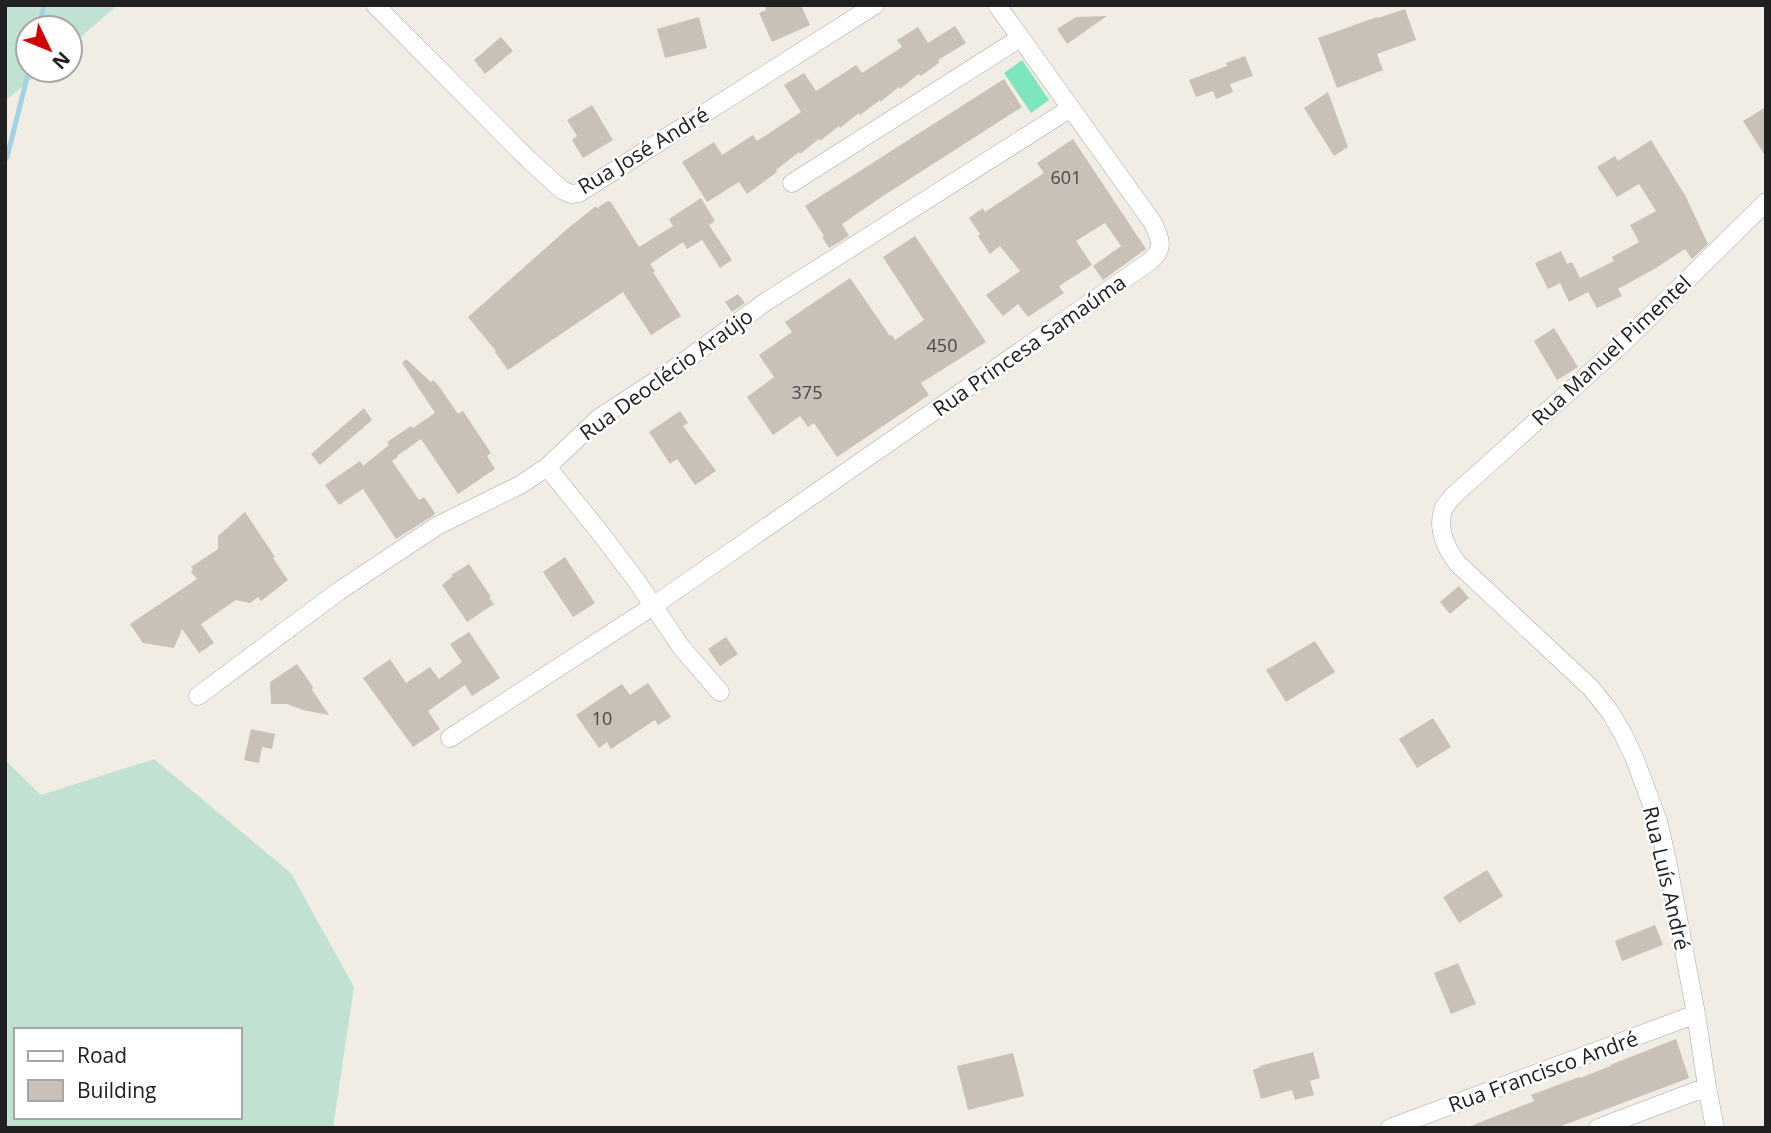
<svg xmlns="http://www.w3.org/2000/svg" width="1771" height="1133" font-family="'Open Sans',sans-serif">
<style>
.wetland{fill:#c1e1d2;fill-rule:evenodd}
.pitch{fill:#7de6bf}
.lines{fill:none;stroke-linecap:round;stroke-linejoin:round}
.stream{stroke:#a2d3e2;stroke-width:5}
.building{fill:#c9c0b8}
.minor-casing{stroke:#a7a7a7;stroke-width:19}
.minor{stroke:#fff;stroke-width:18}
.labels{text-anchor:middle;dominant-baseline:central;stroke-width:5;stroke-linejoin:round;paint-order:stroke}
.number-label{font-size:18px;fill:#4a4846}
.street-label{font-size:21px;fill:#202020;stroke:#fff}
</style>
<rect width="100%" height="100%" fill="#f1ede5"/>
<path class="wetland" d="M 5,5 L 118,5 L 70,46 L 70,28 L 28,28 L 28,70 L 42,70 L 5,101 Z
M 154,759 L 291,873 L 354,987 L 333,1128 L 5,1128 L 5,760 L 41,795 ZM 16,1030 L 240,1030 L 240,1117 L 16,1117 Z"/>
<path class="pitch" d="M 1022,60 L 1049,100 L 1031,113 L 1004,73 Z"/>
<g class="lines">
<path class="stream" d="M 39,28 L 44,5
M 5,160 L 7,157 L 29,70"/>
</g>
<path class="building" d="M 764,5 L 801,5 L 810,25 L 772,42 L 759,13 L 766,10 Z
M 1405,9 L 1416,40 L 1377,54 L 1383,70 L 1337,88 L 1318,38 L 1377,17 L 1378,18 Z
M 1107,16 L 1067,44 L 1057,29 L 1076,17 Z
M 699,17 L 707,48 L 665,58 L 657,29 Z
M 955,26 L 966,43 L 938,60 L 940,62 L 921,76 L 919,74 L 900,89 L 899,87 L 880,102 L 880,100 L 860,115 L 859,113 L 840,128 L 839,126 L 820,141 L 819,139 L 800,154 L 799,152 L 776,170 L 777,172 L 747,194 L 739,182 L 707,202 L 682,162 L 714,142 L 722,155 L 753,135 L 757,141 L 801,112 L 784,85 L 804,73 L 816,91 L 856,65 L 862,73 L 902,47 L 897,40 L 918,27 L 928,43 Z
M 501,37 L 513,51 L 485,74 L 474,60 Z
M 1245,56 L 1253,76 L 1230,84 L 1233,92 L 1216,99 L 1213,91 L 1196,97 L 1189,80 L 1227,66 L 1226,63 Z
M 1004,79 L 1022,107 L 883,196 L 842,224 L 849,236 L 829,248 L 822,237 L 824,236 L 805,206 Z
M 1328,92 L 1348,147 L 1334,156 L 1304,108 Z
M 592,105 L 613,140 L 583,158 L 572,140 L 577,136 L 567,120 Z
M 1766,107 L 1766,157 L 1743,121 Z
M 1073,139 L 1146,249 L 1103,280 L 1093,266 L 1121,246 L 1105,223 L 1076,241 L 1092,265 L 1059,286 L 1064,293 L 1028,317 L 1018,304 L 1003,316 L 986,295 L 1020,271 L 1000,246 L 990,254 L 978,236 L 980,234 L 969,218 L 983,208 L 985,212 L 1044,173 L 1037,163 Z
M 1651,140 L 1686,197 L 1708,244 L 1692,259 L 1685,249 L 1656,268 L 1618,289 L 1622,296 L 1597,308 L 1588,292 L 1569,302 L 1560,283 L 1548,289 L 1535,263 L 1561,251 L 1567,264 L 1572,262 L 1580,278 L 1614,261 L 1612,257 L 1639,242 L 1630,225 L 1656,211 L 1639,184 L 1617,197 L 1597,167 L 1615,156 L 1618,161 Z
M 701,198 L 715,221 L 709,225 L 732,260 L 720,268 L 702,240 L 687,249 L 683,242 L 650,264 L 655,271 L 653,272 L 681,316 L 651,335 L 623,292 L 508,370 L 495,352 L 496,351 L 468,317 L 566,230 L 596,206 L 597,208 L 608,201 L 611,202 L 639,247 L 673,226 L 669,219 Z
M 915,236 L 986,342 L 921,383 L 929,395 L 837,457 L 814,423 L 808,427 L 800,416 L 773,435 L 747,397 L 774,377 L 759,355 L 792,332 L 785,322 L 850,278 L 890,336 L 892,335 L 895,340 L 924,320 L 883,257 Z
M 738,294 L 745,303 L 732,312 L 725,302 Z
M 1554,328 L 1578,367 L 1557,380 L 1534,341 Z
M 406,359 L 431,382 L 433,380 L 438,385 L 458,414 L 463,411 L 491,453 L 487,456 L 495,469 L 458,494 L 421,439 L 397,456 L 398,457 L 392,461 L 419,500 L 424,497 L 435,513 L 434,515 L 396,539 L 363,489 L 339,505 L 325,485 L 360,461 L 363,466 L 389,445 L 387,442 L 411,426 L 413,428 L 435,413 L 402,363 Z
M 364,408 L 372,420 L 320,465 L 311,454 Z
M 680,411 L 688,423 L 683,426 L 716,471 L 695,485 L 677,459 L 670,464 L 649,432 Z
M 245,512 L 275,557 L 273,558 L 288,580 L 261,601 L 258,597 L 250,603 L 236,600 L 201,624 L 214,643 L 199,653 L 182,629 L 174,648 L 143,643 L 130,624 L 197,579 L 191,572 L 193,570 L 191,567 L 218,549 L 218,536 Z
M 565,557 L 595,603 L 573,617 L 543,572 Z
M 469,564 L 491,597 L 489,598 L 494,604 L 467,622 L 442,585 L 453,576 L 451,575 Z
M 1459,586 L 1469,598 L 1450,614 L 1440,602 Z
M 469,632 L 500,678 L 472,696 L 465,685 L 428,711 L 440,729 L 413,747 L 363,678 L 390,659 L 406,683 L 430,667 L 439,679 L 462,662 L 450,644 Z
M 726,637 L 738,654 L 720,666 L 708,649 Z
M 1315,641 L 1335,672 L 1286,702 L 1266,670 Z
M 297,664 L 313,687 L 312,690 L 329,715 L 303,710 L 287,704 L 271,704 L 270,682 Z
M 648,683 L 671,717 L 658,725 L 655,720 L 611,749 L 607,742 L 599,748 L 576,715 L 622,684 L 630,695 Z
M 1433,718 L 1451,747 L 1417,768 L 1399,739 Z
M 251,729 L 275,734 L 272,749 L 262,747 L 259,763 L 244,760 Z
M 1487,870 L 1503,896 L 1459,923 L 1443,897 Z
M 1655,925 L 1663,945 L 1622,961 L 1615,941 Z
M 1458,963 L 1476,1004 L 1451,1014 L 1434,973 Z
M 1676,1039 L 1689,1078 L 1556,1128 L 1469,1128 L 1468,1127 L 1534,1101 L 1531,1095 L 1579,1077 L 1580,1078 L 1611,1066 L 1610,1065 Z
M 1313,1052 L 1320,1078 L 1310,1081 L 1314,1095 L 1295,1100 L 1292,1090 L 1261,1099 L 1253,1070 L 1260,1067 L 1260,1066 Z
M 1013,1053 L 1024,1096 L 968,1110 L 957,1066 Z"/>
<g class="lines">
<g class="minor-casing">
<path id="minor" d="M 375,5 L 529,160 L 562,190 L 571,194 L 579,193 L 875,5
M 792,183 L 1020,38
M 547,467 L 598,530 L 636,580 L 681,647 L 720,692
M 198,696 L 339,591 L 437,526 L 520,485 L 547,467 L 599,418 L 671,371 L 764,303 L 1071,108
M 450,738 L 653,606 L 1149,262 C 1165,249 1161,240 1153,223 L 997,5
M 1390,1128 L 1696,1014
M 1598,1128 L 1707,1087
M 1715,1128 L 1707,1087 L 1696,1014 L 1667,860 L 1658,821 L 1634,757 L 1623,734 L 1610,712 L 1591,688 L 1457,563 C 1446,548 1437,529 1443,510 C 1445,505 1450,500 1453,496 L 1622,344 L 1766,202"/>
</g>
<use href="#minor" class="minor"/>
</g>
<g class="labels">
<g class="number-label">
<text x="1066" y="177">601</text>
<text x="942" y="345">450</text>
<text x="807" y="392">375</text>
<text x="602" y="718">10</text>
</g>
<g class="street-label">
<text transform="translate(643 150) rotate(-31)">Rua José André</text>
<text transform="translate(1029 345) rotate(-35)">Rua Princesa Samaúma</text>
<text transform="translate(1611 350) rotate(-43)">Rua Manuel Pimentel</text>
<text transform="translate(666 374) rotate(-36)">Rua Deoclécio Araújo</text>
<text transform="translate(1667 878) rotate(77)">Rua Luís André</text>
<text transform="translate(1543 1071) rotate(-20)">Rua Francisco André</text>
</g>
</g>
<rect width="1771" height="1133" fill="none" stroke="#202020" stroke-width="14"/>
<rect x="14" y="1028" width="228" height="91" fill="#ffffff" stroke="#a6a6a6" stroke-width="2"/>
<rect x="28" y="1051" width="35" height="10" fill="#ffffff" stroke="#a6a6a6" stroke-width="2"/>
<text x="77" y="1063" font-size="21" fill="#202020">Road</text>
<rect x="28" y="1080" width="35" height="21" fill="#c9c0b8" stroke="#a6a6a6" stroke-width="2"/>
<text x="77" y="1098" font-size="21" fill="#202020">Building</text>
<g transform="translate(49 49) rotate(133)"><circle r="33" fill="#ffffff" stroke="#a6a6a6" stroke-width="2"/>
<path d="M0-5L12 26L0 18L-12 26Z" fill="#cf0300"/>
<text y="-10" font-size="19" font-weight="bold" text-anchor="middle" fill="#202020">N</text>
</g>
</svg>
